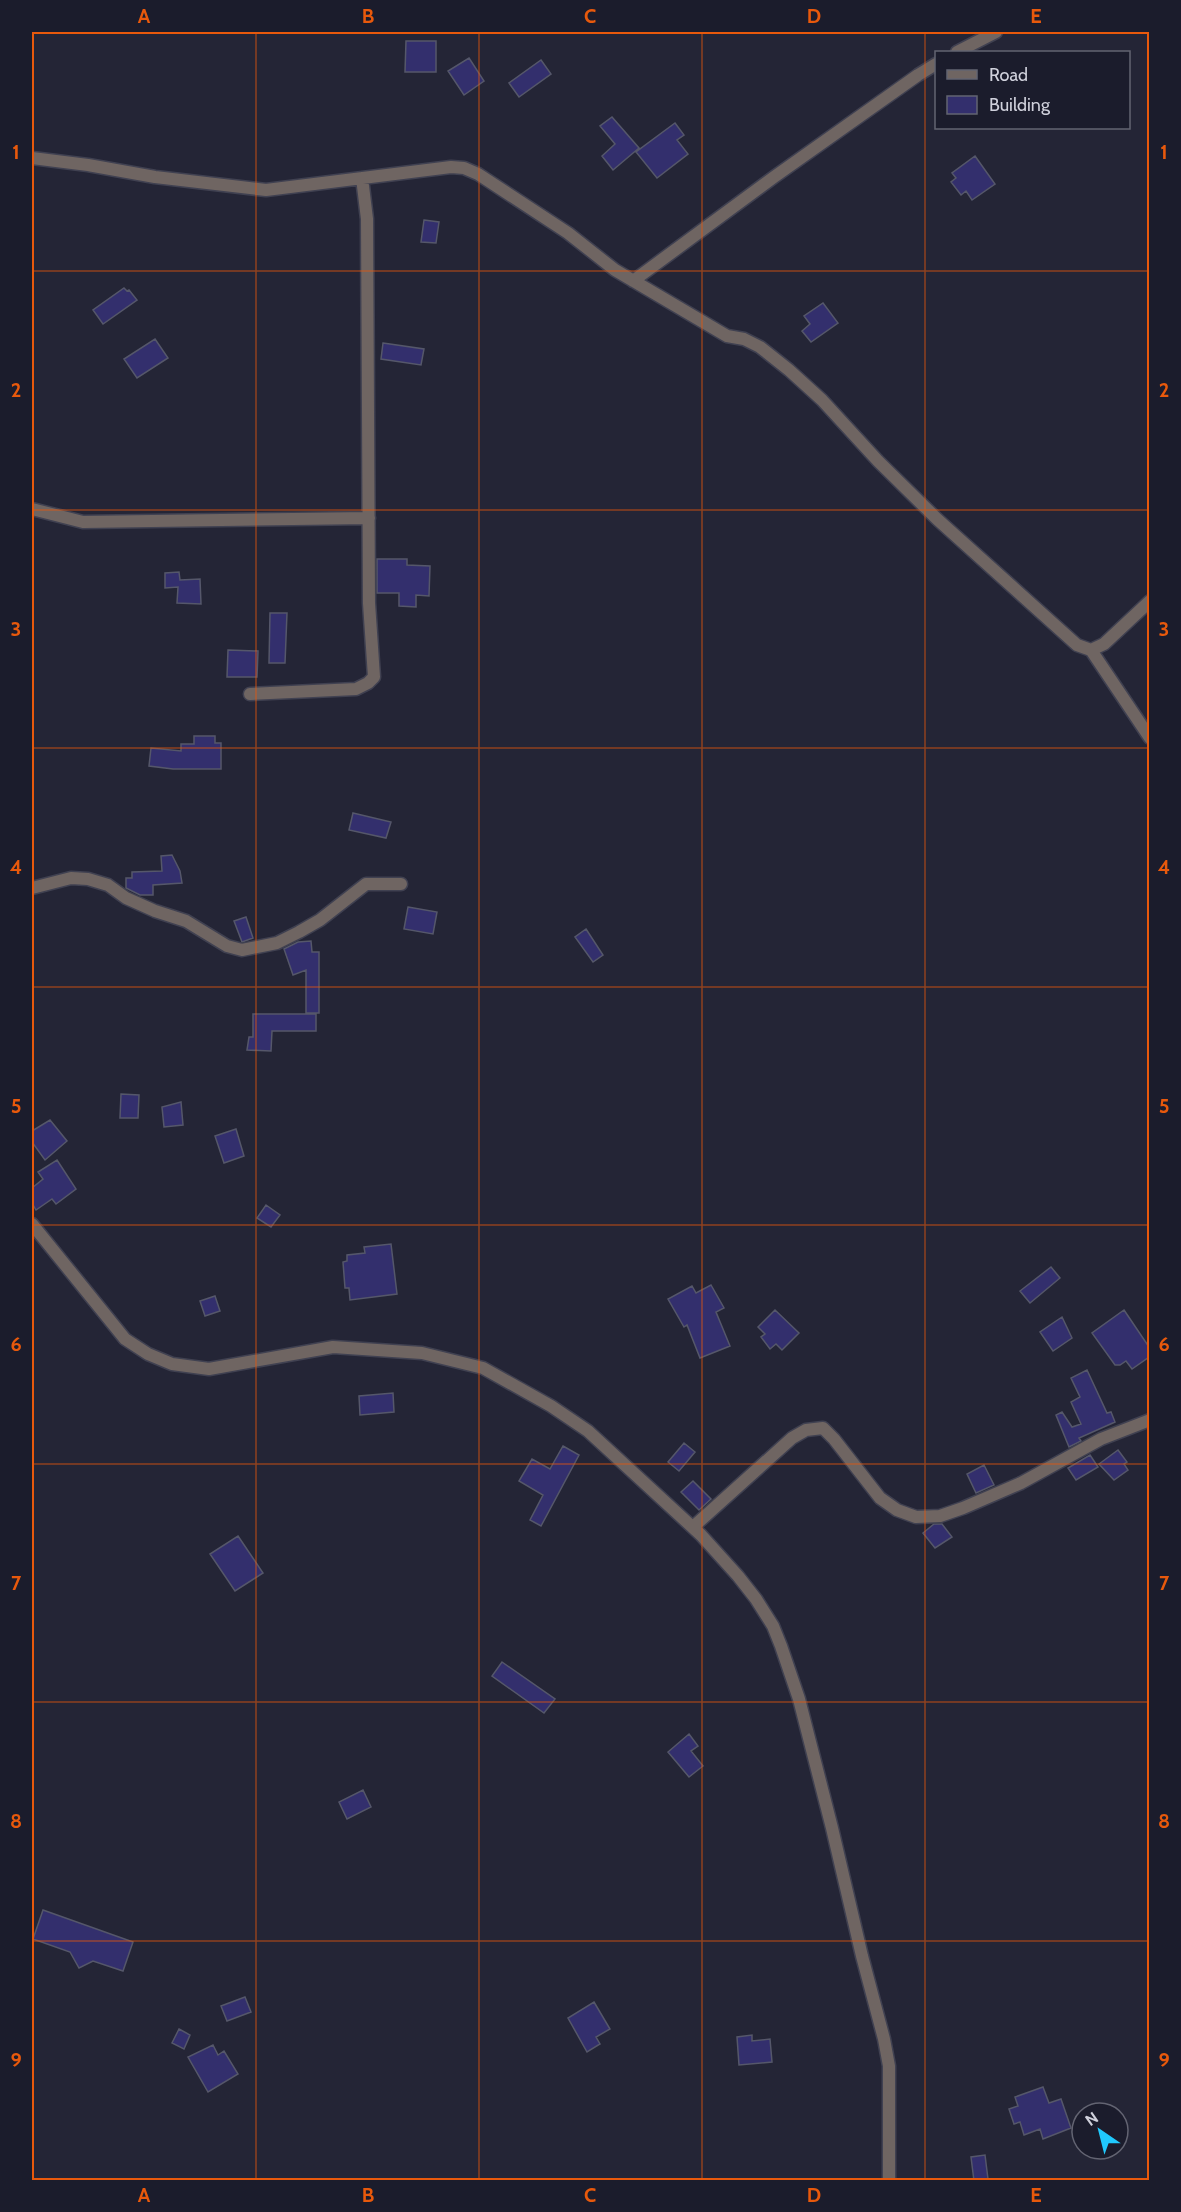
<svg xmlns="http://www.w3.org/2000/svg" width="1181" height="2212" font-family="Cabin,sans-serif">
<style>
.building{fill:#332f6d;stroke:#55576a;stroke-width:1.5}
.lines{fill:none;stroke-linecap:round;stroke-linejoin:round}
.minor-casing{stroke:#404151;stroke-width:15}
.minor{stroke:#6f6562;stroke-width:12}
.grid{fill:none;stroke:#e8590c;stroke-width:1.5;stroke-opacity:0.55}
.neatline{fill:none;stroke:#e8590c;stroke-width:2}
.grid-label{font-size:20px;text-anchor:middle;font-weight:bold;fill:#e8590c}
</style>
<rect width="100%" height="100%" fill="#242536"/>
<path class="building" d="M 406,41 L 436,41 L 436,72 L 405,72 Z
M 469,58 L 484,81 L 464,95 L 448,71 Z
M 541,60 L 551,74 L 519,97 L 509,83 Z
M 612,117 L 639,148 L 613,170 L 602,156 L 615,144 L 600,126 Z
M 675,123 L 684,135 L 677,140 L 688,154 L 657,178 L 636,152 Z
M 975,156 L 995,184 L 972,200 L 966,191 L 961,195 L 951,182 L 956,178 L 952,173 Z
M 424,220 L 439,222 L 436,243 L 421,242 Z
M 124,288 L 127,291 L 129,290 L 137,300 L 103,324 L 93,310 Z
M 823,303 L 838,323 L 811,342 L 802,331 L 810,324 L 804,316 Z
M 155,339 L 168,358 L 137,378 L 124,359 Z
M 383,343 L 424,349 L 421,365 L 381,359 Z
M 377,559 L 407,559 L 407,565 L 430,566 L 429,596 L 416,595 L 416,607 L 399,606 L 399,593 L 377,593 Z
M 179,572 L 180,580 L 200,579 L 201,604 L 177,603 L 178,587 L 165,588 L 165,573 Z
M 270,613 L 287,613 L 285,663 L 269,663 Z
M 228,650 L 258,651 L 257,677 L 227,677 Z
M 194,736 L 215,736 L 215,743 L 221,743 L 221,769 L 173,769 L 149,766 L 151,748 L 181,751 L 181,744 L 194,744 Z
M 353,813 L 391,822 L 386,838 L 349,830 Z
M 172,855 L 180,871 L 182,883 L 153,885 L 153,895 L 140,895 L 126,888 L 126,878 L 132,878 L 132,872 L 162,871 L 161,856 Z
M 408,907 L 437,912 L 433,934 L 404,929 Z
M 246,917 L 253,938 L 242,942 L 234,921 Z
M 586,929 L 603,955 L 593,962 L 575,937 Z
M 311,941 L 312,952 L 319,952 L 319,1013 L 306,1013 L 306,970 L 293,975 L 284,949 L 298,942 Z
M 253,1014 L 316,1014 L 316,1031 L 272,1031 L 271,1051 L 247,1050 L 249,1037 L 253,1037 Z
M 121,1094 L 139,1095 L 138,1118 L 120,1118 Z
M 181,1102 L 183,1125 L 164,1127 L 162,1107 Z
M 50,1120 L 67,1141 L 45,1160 L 32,1142 L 32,1131 Z
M 236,1129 L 244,1156 L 224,1163 L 215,1136 Z
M 57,1160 L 76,1189 L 56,1204 L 52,1199 L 36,1210 L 32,1203 L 32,1188 L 43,1179 L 38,1172 Z
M 266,1205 L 280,1215 L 271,1227 L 257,1218 Z
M 391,1244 L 397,1294 L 350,1300 L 349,1288 L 345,1288 L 343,1262 L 347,1261 L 347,1255 L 365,1253 L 364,1247 Z
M 1051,1267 L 1060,1278 L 1030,1303 L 1020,1291 Z
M 711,1285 L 724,1308 L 716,1312 L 730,1346 L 700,1358 L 687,1325 L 684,1327 L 668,1299 L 692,1286 L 696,1293 Z
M 215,1296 L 220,1311 L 205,1316 L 200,1301 Z
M 775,1310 L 799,1333 L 782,1350 L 776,1344 L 770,1349 L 761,1337 L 765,1334 L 758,1327 Z
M 1124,1310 L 1149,1347 L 1149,1357 L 1132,1369 L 1126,1361 L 1120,1365 L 1115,1365 L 1092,1333 Z
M 1062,1317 L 1072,1338 L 1053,1351 L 1040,1332 Z
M 1087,1370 L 1107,1413 L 1111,1412 L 1115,1422 L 1079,1438 L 1081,1441 L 1069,1447 L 1056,1415 L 1062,1412 L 1072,1427 L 1081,1424 L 1071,1402 L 1080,1397 L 1071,1378 Z
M 393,1393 L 394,1412 L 360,1415 L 359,1396 Z
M 684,1443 L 695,1452 L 679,1471 L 668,1462 Z
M 563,1446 L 579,1455 L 541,1526 L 530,1520 L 543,1495 L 519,1481 L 532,1459 L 550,1469 Z
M 1118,1450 L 1127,1462 L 1124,1464 L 1128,1470 L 1114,1480 L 1099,1464 Z
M 1090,1455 L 1098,1467 L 1076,1480 L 1068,1468 Z
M 984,1465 L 994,1485 L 976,1493 L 967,1474 Z
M 693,1481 L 711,1499 L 699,1510 L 681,1492 Z
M 934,1524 L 942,1524 L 952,1537 L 935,1548 L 923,1533 Z
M 238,1536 L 263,1573 L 235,1591 L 210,1554 Z
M 502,1662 L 555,1699 L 544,1713 L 492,1676 Z
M 689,1734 L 698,1746 L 691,1751 L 703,1766 L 689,1777 L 668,1752 Z
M 363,1790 L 371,1807 L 347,1819 L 339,1802 Z
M 43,1910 L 133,1942 L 123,1971 L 93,1961 L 79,1968 L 70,1952 L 33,1939 Z
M 245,1997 L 251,2012 L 227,2021 L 221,2006 Z
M 594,2002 L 610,2029 L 596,2037 L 600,2044 L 587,2052 L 568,2018 Z
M 179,2029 L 190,2035 L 184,2049 L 172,2043 Z
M 752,2035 L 752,2041 L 770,2039 L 772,2062 L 739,2065 L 737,2037 Z
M 213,2045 L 218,2055 L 224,2051 L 238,2074 L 208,2092 L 188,2057 Z
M 1043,2087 L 1049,2103 L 1061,2099 L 1071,2128 L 1043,2139 L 1040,2129 L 1024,2135 L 1020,2122 L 1014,2124 L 1009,2109 L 1018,2106 L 1015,2097 Z
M 985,2155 L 988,2179 L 974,2181 L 971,2157 Z"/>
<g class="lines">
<g class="minor-casing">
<path id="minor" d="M 957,52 L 996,32
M 32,158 L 88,165 L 155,177 L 266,190 L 451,167 L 464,168 L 478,174 L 568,233 L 615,270 L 727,336 L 744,339 L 760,347 L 789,370 L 822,400 L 878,461 L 937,519 L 1077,645 L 1091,650 L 1104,644 L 1150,601
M 633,281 L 774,177 L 918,75 L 936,64
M 32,509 L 83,522 L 369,518
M 1091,650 L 1150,738
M 250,694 L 356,689 L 368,683 L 374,677 L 369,603 L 367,219 L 362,178
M 32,888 L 71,878 L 88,879 L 108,885 L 126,898 L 155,911 L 186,921 L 227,946 L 242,950 L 277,943 L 299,932 L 320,920 L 366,884 L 401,884
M 32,1224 L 125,1339 L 148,1354 L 172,1364 L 209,1369 L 333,1347 L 422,1353 L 483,1368 L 551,1406 L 588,1431 L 701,1535 L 738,1576 L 756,1599 L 773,1626 L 781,1646 L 799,1699 L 832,1828 L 862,1956 L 884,2039 L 889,2066 L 889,2180
M 693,1527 L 792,1438 L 806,1430 L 823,1428 L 834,1439 L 880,1498 L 897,1510 L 916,1517 L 940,1516 L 963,1508 L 1021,1483 L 1101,1439 L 1150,1420"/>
</g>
<use href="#minor" class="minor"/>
</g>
<path class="grid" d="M 256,32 L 256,2180M 479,32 L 479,2180M 702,32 L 702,2180M 925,32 L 925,2180M 32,271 L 1150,271M 32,510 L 1150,510M 32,748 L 1150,748M 32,987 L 1150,987M 32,1225 L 1150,1225M 32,1464 L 1150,1464M 32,1702 L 1150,1702M 32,1941 L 1150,1941"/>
<rect width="1181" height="2212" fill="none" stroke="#1b1c2c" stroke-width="66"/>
<rect x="935" y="51" width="195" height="78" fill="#1b1c2c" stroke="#636472" stroke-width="1.5"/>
<rect x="947" y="70" width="30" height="9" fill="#6f6562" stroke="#636472" stroke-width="1.5"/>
<text x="989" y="81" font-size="18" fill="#d0d1dc">Road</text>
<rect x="947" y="96" width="30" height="18" fill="#332f6d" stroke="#636472" stroke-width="1.5"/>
<text x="989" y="111" font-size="18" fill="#d0d1dc">Building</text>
<g transform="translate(1100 2131) rotate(325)"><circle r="28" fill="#1b1c2c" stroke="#636472" stroke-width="1.5"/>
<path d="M0-4.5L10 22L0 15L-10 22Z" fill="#20c9fd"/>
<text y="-9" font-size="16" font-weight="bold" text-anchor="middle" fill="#d0d1dc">N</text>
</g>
<rect x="33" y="33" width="1115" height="2146" class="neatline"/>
<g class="grid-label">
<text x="144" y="23">A</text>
<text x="368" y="23">B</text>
<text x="590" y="23">C</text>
<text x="814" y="23">D</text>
<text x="1036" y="23">E</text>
<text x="16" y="159">1</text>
<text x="1164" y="159">1</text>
<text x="16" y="397">2</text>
<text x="1164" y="397">2</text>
<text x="16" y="636">3</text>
<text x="1164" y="636">3</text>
<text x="16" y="874">4</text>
<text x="1164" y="874">4</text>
<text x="16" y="1113">5</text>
<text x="1164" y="1113">5</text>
<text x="16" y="1351">6</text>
<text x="1164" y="1351">6</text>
<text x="16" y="1590">7</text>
<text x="1164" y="1590">7</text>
<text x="16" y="1828">8</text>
<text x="1164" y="1828">8</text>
<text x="16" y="2067">9</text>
<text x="1164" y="2067">9</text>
<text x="144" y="2202">A</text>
<text x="368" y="2202">B</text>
<text x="590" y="2202">C</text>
<text x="814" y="2202">D</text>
<text x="1036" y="2202">E</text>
</g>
</svg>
